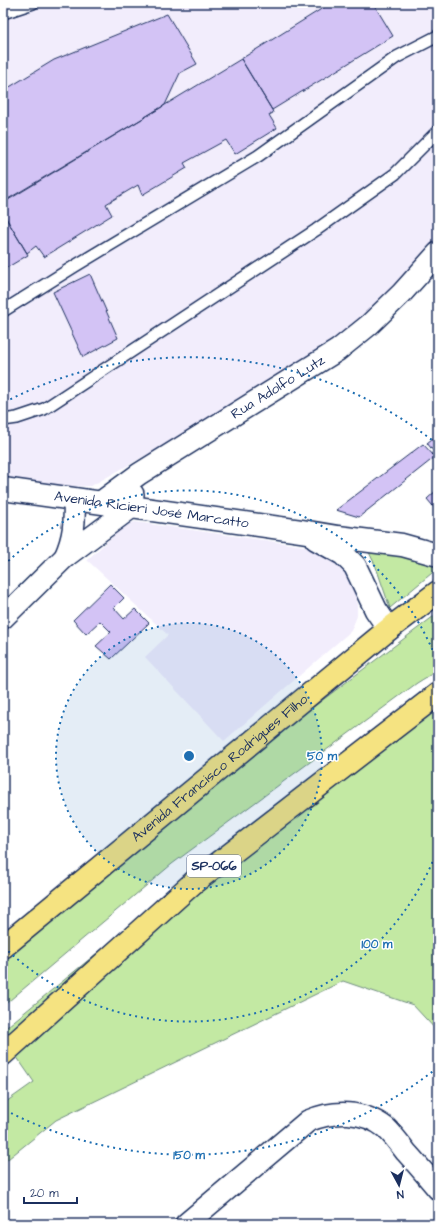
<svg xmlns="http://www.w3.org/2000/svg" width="441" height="1227" font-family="'Architects Daughter',sans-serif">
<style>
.built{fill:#f2edfc}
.green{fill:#c3e9a3;stroke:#6f8c80}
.building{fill:#d3c3f5;stroke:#1b2f5e}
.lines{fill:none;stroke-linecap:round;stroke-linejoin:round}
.service-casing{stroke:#1b2f5e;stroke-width:14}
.minor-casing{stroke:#1b2f5e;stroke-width:24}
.secondary-casing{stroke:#1b2f5e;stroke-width:25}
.primary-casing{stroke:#1b2f5e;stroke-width:25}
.service{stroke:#fff;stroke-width:11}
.minor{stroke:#fff;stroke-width:21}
.secondary{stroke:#fff;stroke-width:22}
.primary{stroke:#f5e381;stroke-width:22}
.ring{fill:none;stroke:#1f6fb2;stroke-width:2;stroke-dasharray:2 4}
.labels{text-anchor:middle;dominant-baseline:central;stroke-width:3;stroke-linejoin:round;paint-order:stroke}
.shield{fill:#fff;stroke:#5f6d8e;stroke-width:1}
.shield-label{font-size:13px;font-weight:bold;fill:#1b2f5e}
.street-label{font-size:14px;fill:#1b2f5e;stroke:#fff}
.centre{fill:#1f6fb2;stroke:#fff;stroke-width:2}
.ring-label{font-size:12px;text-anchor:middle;font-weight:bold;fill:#1f6fb2;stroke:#fff;stroke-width:3;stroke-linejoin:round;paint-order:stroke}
</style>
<rect width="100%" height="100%" fill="#fff"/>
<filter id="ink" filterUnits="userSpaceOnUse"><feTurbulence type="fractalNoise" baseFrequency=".025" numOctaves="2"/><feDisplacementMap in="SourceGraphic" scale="8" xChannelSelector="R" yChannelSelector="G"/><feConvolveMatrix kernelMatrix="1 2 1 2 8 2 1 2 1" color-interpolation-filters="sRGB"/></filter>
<g filter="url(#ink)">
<path class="built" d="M 3,3 L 438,3 L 438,237 L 392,291 L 364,317 L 254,395 L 91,486 L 62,487 L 3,477 Z
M 136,522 L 312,547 L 324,551 L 347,572 L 353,584 L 357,601 L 357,616 L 351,631 L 224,741 L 145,657 L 168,635 L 87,560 L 123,527 L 129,523 Z"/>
<path class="green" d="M 367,548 L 438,560 L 438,568 L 390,608 L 376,567 Z
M 438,613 L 438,670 L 417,683 L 172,864 L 3,1006 L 3,960 L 247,757 Z
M 438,702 L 438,1032 L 413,1005 L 343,981 L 56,1120 L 3,1163 L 3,1104 L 34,1082 L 3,1037 L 3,1030 L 119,935 Z"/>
<path class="building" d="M 331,3 L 373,3 L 393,36 L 272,110 L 241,59 Z
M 167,14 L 197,64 L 180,73 L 165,105 L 3,202 L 3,91 L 54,60 Z
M 241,59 L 272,110 L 273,113 L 269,115 L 277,128 L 235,154 L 226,140 L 184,163 L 187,168 L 142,195 L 138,185 L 106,204 L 112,215 L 44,257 L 36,246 L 27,253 L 3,213 L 3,203 Z
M 3,213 L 28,255 L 3,270 Z
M 90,274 L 118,338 L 83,357 L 53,292 Z
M 438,434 L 438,457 L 427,443 Z
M 423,444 L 435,457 L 359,517 L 336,510 Z
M 438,489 L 438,512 L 427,499 Z
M 110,584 L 124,598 L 114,608 L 124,619 L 135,609 L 149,623 L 111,659 L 96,646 L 111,632 L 100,621 L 86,634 L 73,620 Z"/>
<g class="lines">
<g class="service-casing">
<path id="service" d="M 3,13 L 33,3
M 3,311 L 75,266 L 258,156 L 397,57 L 438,36
M 3,420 L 17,418 L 44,409 L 316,230 L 395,174 L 438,131"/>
</g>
<g class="minor-casing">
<g id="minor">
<path id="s1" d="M 101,502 L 139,474 L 338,350 L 369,325 L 402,293 L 438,253"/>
<path d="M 65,557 C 74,537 75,522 74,500"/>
<path d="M 3,618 L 65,557 L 132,507 L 133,494"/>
<path d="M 186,1224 L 308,1121 C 334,1110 363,1110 386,1128 C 393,1135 400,1144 406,1152 C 417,1164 427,1176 438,1189"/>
</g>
</g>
<g class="secondary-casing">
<g id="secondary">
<path id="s2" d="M 3,489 L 301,531 L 338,537 L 402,545 L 438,555"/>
<path d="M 316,539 L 343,554 L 355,566 L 376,610 L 389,629"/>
</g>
</g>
<g class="primary-casing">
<g id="primary">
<path id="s3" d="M 3,947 L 389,629 L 438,592"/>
<path d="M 3,1054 L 193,883 L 438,694"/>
</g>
</g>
<use href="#service" class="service"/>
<use href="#minor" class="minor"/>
<use href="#secondary" class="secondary"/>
<use href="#primary" class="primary"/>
</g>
</g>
<circle cx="189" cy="756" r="133" fill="#1f6fb2" fill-opacity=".12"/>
<g class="ring">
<circle cx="189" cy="756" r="133"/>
<path d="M437 851A266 266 0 0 1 4 947M4 565A266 266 0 0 1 437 661"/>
<path d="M437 1068A399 399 0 0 1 5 1110M5 402A399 399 0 0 1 437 444"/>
</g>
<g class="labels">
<rect class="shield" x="187" y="855" width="54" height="22" rx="3"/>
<g class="shield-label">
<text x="214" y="866">SP-066</text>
</g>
<g class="street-label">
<text stroke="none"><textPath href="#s1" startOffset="211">Rua Adolfo Lutz</textPath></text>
<text stroke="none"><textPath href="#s2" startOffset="150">Avenida Ricieri José Marcatto</textPath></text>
<text stroke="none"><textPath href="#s3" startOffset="281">Avenida Francisco Rodrigues Filho</textPath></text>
</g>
</g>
<circle cx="189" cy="756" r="6" class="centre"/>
<g class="ring-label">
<text x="322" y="760">50 m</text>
<text x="377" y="948">100 m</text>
<text x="189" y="1159">150 m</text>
</g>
<rect width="441" height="1227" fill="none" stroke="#fff" stroke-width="16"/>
<rect x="8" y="8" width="425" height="1211" fill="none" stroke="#1b2f5e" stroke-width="1.5" filter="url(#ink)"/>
<g transform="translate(399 1185) rotate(173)" stroke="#ffffff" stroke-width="3" paint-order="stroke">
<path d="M0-3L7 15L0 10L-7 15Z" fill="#1b2f5e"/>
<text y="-6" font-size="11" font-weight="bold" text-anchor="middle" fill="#1b2f5e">N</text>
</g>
<path d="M24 1197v6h53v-6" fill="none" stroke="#1b2f5e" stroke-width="2"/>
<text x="30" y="1197" font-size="12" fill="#1b2f5e" stroke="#ffffff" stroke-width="3" paint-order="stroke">20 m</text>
</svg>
